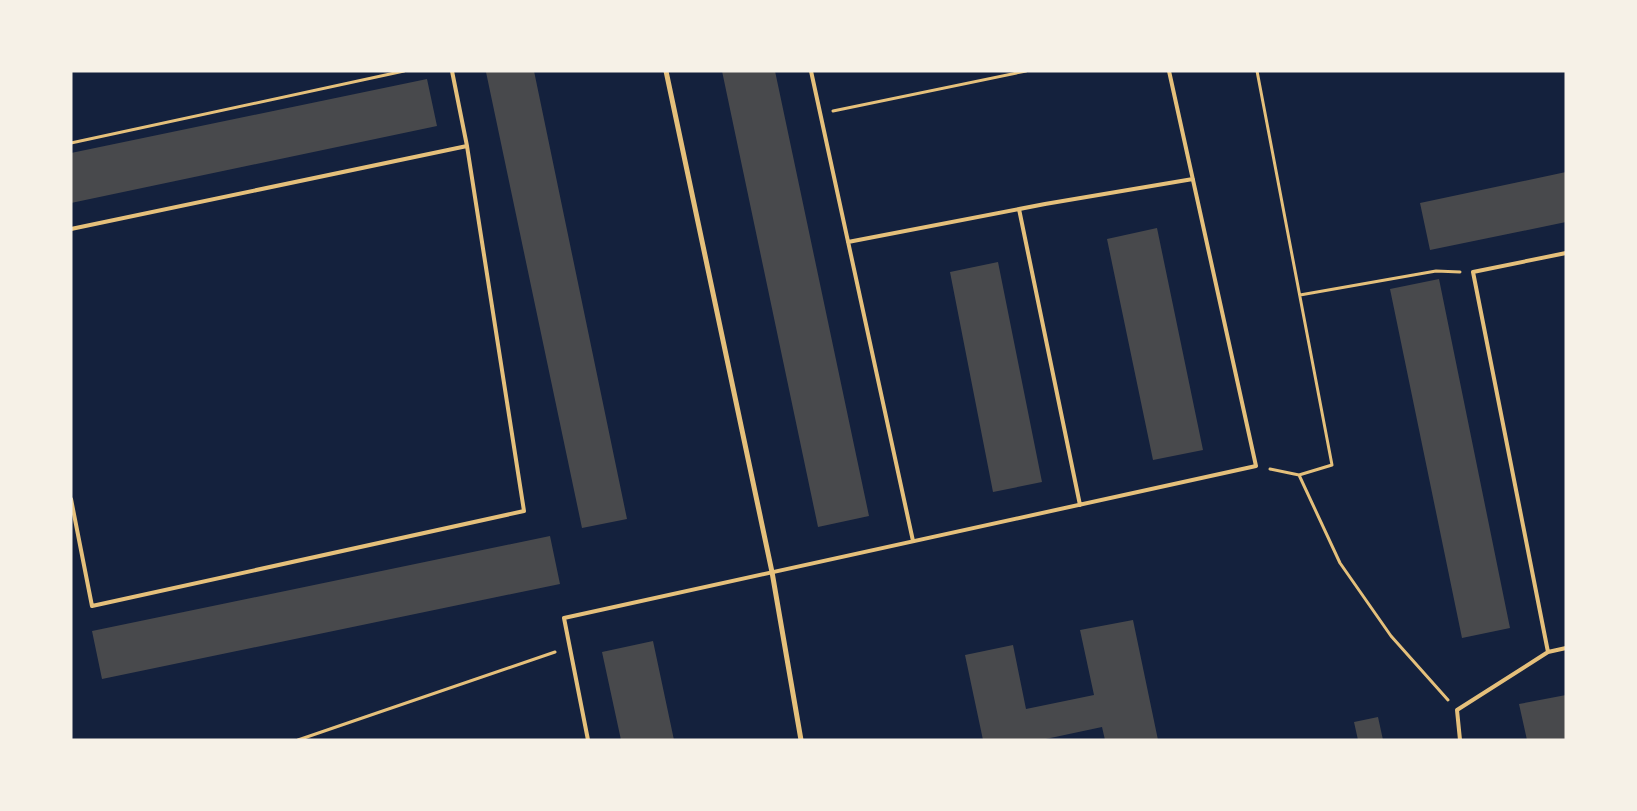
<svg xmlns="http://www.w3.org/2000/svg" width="1637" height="811" font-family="'PT Sans',sans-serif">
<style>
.building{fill:#48494c}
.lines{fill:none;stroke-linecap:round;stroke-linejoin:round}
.path{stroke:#e5c07b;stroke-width:3}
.service{stroke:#e5c07b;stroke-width:4}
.minor{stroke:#e5c07b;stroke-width:5}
</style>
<rect width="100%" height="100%" fill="#14213d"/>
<path class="building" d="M 489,71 L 534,71 L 627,519 L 582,528 L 486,72 Z
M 722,71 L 775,71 L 869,516 L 818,527 Z
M 427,79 L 437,126 L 71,203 L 71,153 Z
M 1566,172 L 1566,222 L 1430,250 L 1420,203 Z
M 1157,228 L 1203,450 L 1153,460 L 1107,239 Z
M 998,262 L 1042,482 L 993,492 L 950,272 Z
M 1439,279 L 1510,628 L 1462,638 L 1390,289 Z
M 550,536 L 560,584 L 102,679 L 92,631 Z
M 1133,620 L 1158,740 L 1105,740 L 1102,727 L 1041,740 L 983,740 L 965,655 L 1013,645 L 1026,709 L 1094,695 L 1080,630 Z
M 653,641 L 674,740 L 621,740 L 602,652 Z
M 1566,695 L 1566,740 L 1527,740 L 1519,704 Z
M 1378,717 L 1383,740 L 1358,740 L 1354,722 Z"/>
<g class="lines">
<path class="path" d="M 1257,71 L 1332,465 L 1299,475
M 833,111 L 1026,71
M 71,143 L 404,71
M 1300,295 L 1436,271 L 1460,272
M 1270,469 L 1299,475 L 1340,563 L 1391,636 L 1448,700
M 298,740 L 555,652"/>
<path class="service" d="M 452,71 L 467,146
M 811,71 L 913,541
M 1019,209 L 1080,505
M 71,229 L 467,146 L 524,511 L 92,606 L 71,499
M 848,242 L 1045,204 L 1193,179
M 1566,253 L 1473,272 L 1548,652 L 1566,648
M 588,740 L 564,618 L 1256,466 L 1169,71
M 1460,740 L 1457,710 L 1548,652"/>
<path class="minor" d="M 666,71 L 772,572 L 801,740"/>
</g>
<rect width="1637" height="811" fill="none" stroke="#f6f1e7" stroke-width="145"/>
</svg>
